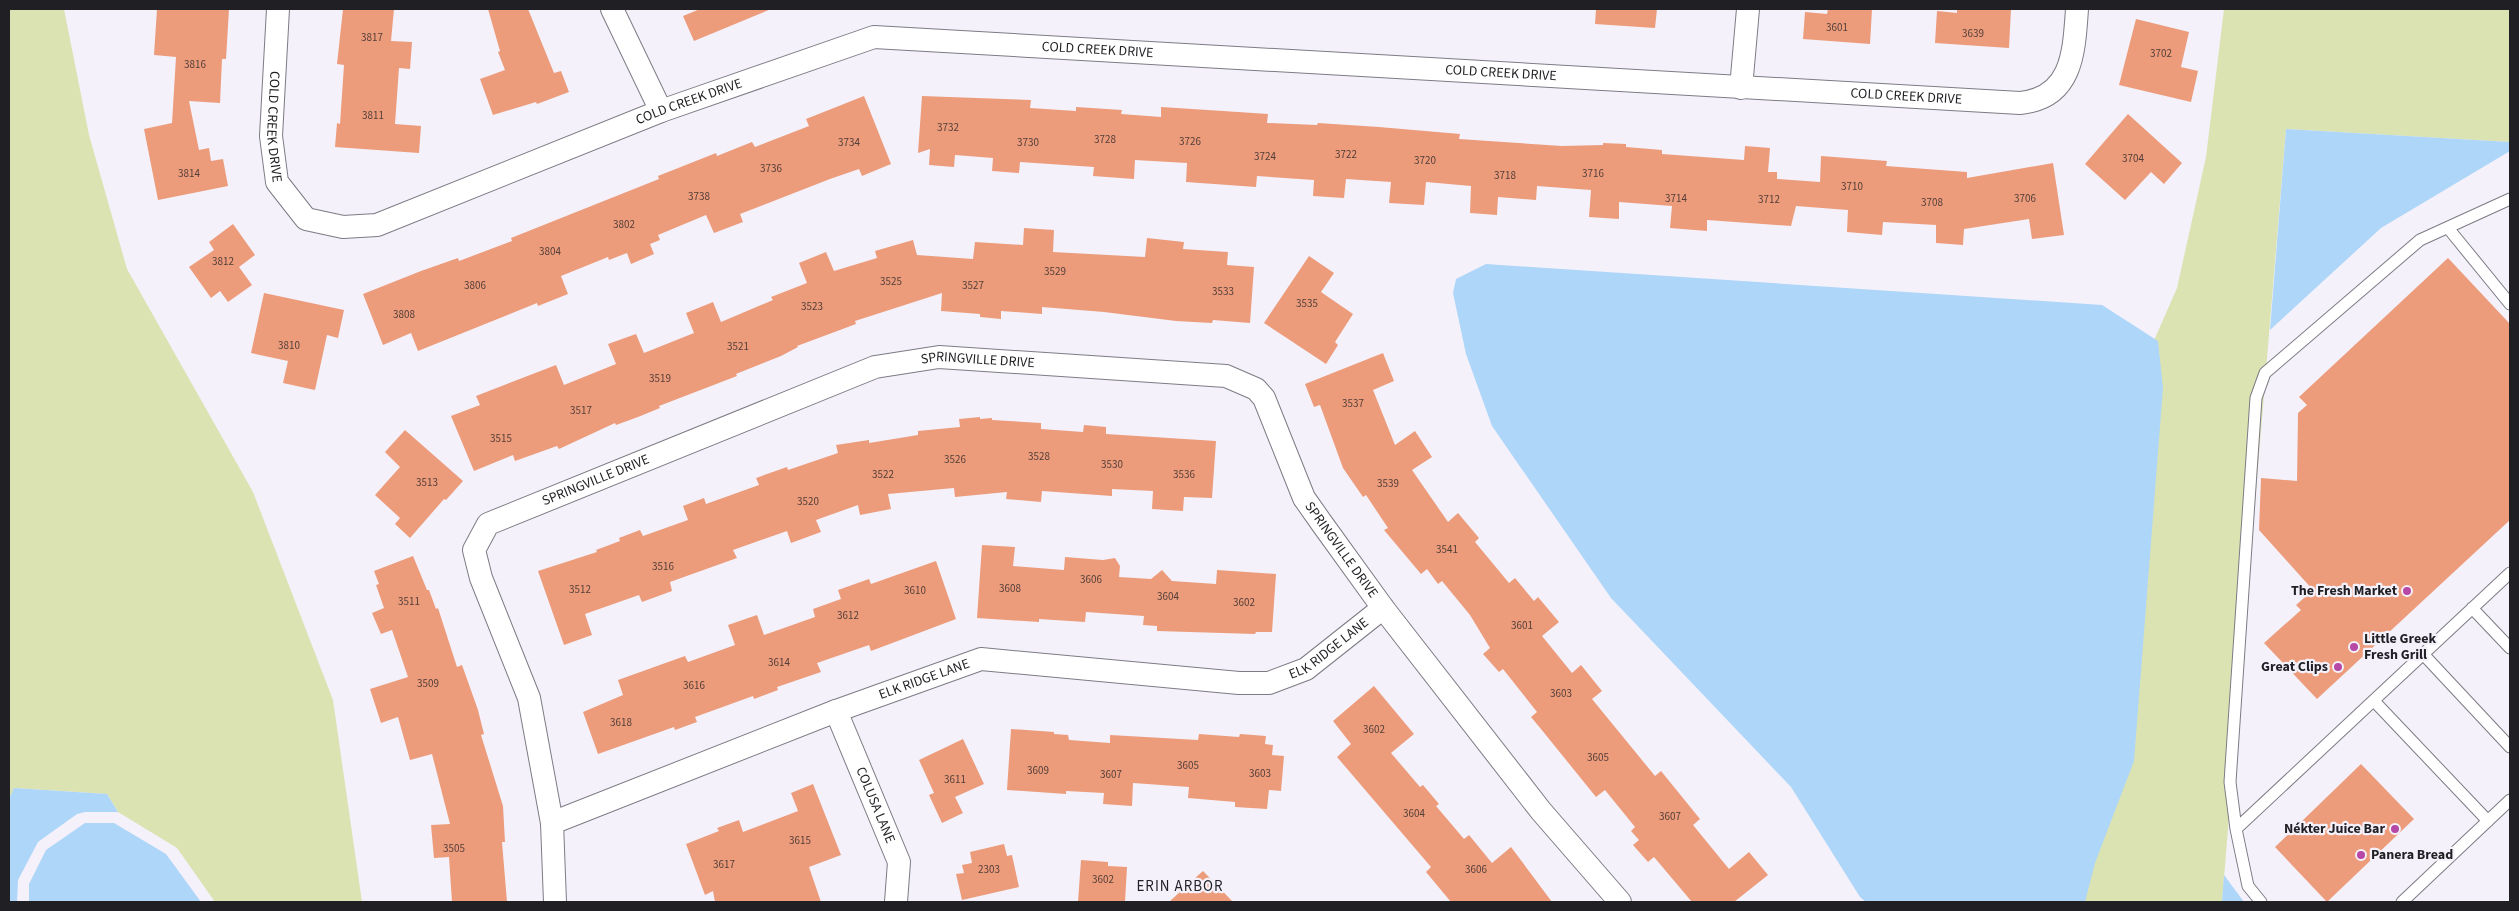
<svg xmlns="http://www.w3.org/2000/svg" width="2519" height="911" font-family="'Source Sans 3',sans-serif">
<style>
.green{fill:#dbe3b2}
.water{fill:#aed6f8}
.building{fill:#ec9c7b}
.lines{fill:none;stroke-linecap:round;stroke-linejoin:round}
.service-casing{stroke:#7d7b84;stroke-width:13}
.minor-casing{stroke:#7d7b84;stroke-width:24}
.service{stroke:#fff;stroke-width:11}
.minor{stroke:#fff;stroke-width:22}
.poi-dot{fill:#b648a6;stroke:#f4f1fb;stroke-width:2}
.labels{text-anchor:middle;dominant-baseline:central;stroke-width:4.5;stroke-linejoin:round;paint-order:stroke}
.number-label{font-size:11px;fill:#533e39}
.street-label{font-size:14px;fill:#201f23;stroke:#f4f1fb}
.poi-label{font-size:14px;font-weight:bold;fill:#201f23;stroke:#f4f1fb;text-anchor:end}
.neighbourhood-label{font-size:15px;letter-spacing:1px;fill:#201f23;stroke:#f4f1fb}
</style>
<rect width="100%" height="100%" fill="#f4f1fb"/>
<path class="green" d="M 9,9 L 64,9 L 89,135 L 127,269 L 253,492 L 333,700 L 362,902 L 215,902 L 177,848 L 118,812 L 107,794 L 15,788 L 9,799 Z
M 2224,9 L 2510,9 L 2510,142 L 2286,129 L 2222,902 L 2082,902 L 2152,345 L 2177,288 L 2206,157 Z"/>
<path class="water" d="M 2286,129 L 2510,142 L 2510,151 L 2381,228 L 2270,330 Z
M 1486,264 L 2102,305 L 2158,341 L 2163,388 L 2134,761 L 2095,863 L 2085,902 L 1866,902 L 1860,897 L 1791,787 L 1611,598 L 1492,426 L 1466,354 L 1453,293 L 1456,279 Z
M 14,788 L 107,794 L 118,812 L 85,812 L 77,814 L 38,842 L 18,880 L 17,902 L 9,902 L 9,799 Z
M 85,823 L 114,823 L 166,854 L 201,902 L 29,902 L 29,884 L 46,850 Z
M 2224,875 L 2244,902 L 2222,902 Z"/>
<path class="building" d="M 157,9 L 229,9 L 226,59 L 222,59 L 220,103 L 189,101 L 199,150 L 209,148 L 211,161 L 223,159 L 228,186 L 158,200 L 144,129 L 172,123 L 176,57 L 154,55 Z
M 343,9 L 394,9 L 391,41 L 412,42 L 410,69 L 399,68 L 395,124 L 421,126 L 419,153 L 335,147 L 337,123 L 340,124 L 344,65 L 337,64 Z
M 488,9 L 528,9 L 554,73 L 561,71 L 569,92 L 537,104 L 536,102 L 493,115 L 480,79 L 505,70 L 498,52 L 500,51 Z
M 700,9 L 771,9 L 694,41 L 683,16 Z
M 1596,9 L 1657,9 L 1655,28 L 1595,24 Z
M 1828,9 L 1872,9 L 1870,44 L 1803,39 L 1805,12 L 1827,14 Z
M 1957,9 L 2011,9 L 2009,48 L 1935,43 L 1937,11 L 1957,13 Z
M 2136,19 L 2189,32 L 2181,67 L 2198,71 L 2191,102 L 2119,85 Z
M 864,96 L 891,164 L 862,176 L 859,169 L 830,179 L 740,214 L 743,222 L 714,233 L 706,215 L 658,235 L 660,240 L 650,244 L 654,254 L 631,264 L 627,253 L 609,260 L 608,257 L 561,276 L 568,294 L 538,306 L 537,303 L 418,351 L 411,333 L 383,345 L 363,294 L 421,271 L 458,258 L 459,261 L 512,241 L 511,238 L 659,179 L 658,176 L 716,153 L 717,156 L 752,142 L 755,147 L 809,126 L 806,119 Z
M 922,96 L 1031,100 L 1030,108 L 1076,111 L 1076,107 L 1122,110 L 1121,114 L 1161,117 L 1161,107 L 1223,111 L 1268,114 L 1267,123 L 1317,125 L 1318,123 L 1379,127 L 1460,134 L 1459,139 L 1562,146 L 1603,145 L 1603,143 L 1626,144 L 1626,147 L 1662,150 L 1662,154 L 1744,160 L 1745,146 L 1770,148 L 1768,172 L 1777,172 L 1777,179 L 1820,182 L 1821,156 L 1887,161 L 1886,166 L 1967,172 L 1967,178 L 2053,163 L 2064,235 L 2032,239 L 2029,219 L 1964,229 L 1963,245 L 1936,243 L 1936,225 L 1883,222 L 1882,235 L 1847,232 L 1848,210 L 1796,206 L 1791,226 L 1707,220 L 1707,231 L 1670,228 L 1672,206 L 1619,202 L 1619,219 L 1589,217 L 1591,190 L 1537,186 L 1536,200 L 1498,197 L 1497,215 L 1470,213 L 1471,186 L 1426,182 L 1424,205 L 1389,203 L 1391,182 L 1346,179 L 1344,198 L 1313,196 L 1314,180 L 1257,176 L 1256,187 L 1186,182 L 1187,163 L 1135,160 L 1134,179 L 1093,176 L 1094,167 L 1020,162 L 1019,173 L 992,171 L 993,158 L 955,155 L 954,167 L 929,165 L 930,149 L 918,153 Z
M 2128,114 L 2182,163 L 2164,184 L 2151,172 L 2125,200 L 2085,164 Z
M 233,224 L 255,255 L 239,267 L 252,285 L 228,302 L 220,291 L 211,298 L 189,267 L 214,250 L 209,242 Z
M 1024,228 L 1054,230 L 1053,252 L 1145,257 L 1147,238 L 1184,242 L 1183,249 L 1228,252 L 1227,265 L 1254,267 L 1250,323 L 1213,320 L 1212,323 L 1176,321 L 1104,312 L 1042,307 L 1042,314 L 1001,311 L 1001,319 L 980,317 L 980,314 L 941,311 L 942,293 L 855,321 L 856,324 L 797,346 L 798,347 L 781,356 L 736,374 L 737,376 L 659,406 L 660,408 L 638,417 L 616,425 L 615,423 L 559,449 L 557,446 L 515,461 L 513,455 L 474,471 L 451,416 L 480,405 L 476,396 L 556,365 L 564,385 L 616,364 L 608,344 L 636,334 L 644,353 L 694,333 L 686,313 L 713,302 L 721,322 L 773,300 L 771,297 L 807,283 L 799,263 L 826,252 L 834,271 L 877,258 L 875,251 L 913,240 L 917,255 L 973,259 L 975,242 L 1023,245 Z
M 1309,256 L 1334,273 L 1321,292 L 1353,314 L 1335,342 L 1338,345 L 1326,364 L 1264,323 Z
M 2448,258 L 2510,324 L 2510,520 L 2317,699 L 2264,643 L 2301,610 L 2296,605 L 2313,590 L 2259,530 L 2261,478 L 2297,481 L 2298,413 L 2307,405 L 2299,397 Z
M 264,293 L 344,310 L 338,338 L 327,335 L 315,390 L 283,383 L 288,361 L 251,353 Z
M 1383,353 L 1394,381 L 1373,390 L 1395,445 L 1415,431 L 1432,457 L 1412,470 L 1448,522 L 1458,513 L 1479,538 L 1475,542 L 1509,583 L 1515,578 L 1534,601 L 1538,597 L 1559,622 L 1542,636 L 1572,673 L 1581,665 L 1602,691 L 1592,699 L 1655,776 L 1661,771 L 1700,819 L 1693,825 L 1729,869 L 1749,852 L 1768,875 L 1734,902 L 1692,902 L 1654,857 L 1648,862 L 1633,845 L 1639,840 L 1631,831 L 1635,827 L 1605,790 L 1596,797 L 1541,729 L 1531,717 L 1537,712 L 1503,669 L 1499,672 L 1483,654 L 1490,648 L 1470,615 L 1442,581 L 1438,584 L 1427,569 L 1421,574 L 1384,530 L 1388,528 L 1366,495 L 1363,497 L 1343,468 L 1320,405 L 1314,407 L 1305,384 Z
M 980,417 L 980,419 L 992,418 L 992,420 L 1041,423 L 1041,429 L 1083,432 L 1084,425 L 1106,427 L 1106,434 L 1216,441 L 1212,498 L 1184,497 L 1183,511 L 1152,509 L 1153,491 L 1112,489 L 1112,496 L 1042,491 L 1041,502 L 1006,499 L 1007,492 L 955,497 L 954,488 L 888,494 L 891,509 L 860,515 L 858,505 L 816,520 L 821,532 L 791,543 L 787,531 L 733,550 L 737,558 L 670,582 L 672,591 L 642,602 L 639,595 L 585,614 L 592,635 L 564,645 L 538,571 L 597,552 L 596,550 L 620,541 L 619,538 L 640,530 L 643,536 L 688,520 L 683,506 L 704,498 L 706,504 L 759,485 L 756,478 L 787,467 L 788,470 L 838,453 L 836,445 L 869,440 L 869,443 L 918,435 L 918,431 L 960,427 L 959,419 Z
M 405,430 L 463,481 L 446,500 L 444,499 L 410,538 L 395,524 L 400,518 L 375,495 L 400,467 L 385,452 Z
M 982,545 L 1015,547 L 1013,566 L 1064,570 L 1065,557 L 1103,560 L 1115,558 L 1120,566 L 1119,577 L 1151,579 L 1162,570 L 1172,581 L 1216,584 L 1217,570 L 1276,574 L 1272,632 L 1256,632 L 1255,634 L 1157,631 L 1157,626 L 1143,625 L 1144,616 L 1086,612 L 1085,622 L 1039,619 L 1039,622 L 977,618 Z
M 413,556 L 427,590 L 429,590 L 436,609 L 438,608 L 457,667 L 462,665 L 478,710 L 484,734 L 481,735 L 503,806 L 505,842 L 502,842 L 507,902 L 452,902 L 449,857 L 434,858 L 431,825 L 450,824 L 432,754 L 410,760 L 398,717 L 381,723 L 370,689 L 408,677 L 392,630 L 381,634 L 372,613 L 384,608 L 376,585 L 379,584 L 374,571 Z
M 936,561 L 956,619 L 871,651 L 869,645 L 817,663 L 821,672 L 777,687 L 778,690 L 754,699 L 753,696 L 695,717 L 697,722 L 675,730 L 674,727 L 598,754 L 583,712 L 623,695 L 618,680 L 685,656 L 688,662 L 735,645 L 728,625 L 757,615 L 764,635 L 815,617 L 813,609 L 841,599 L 838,590 L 869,579 L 871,584 Z
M 1374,686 L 1414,734 L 1391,753 L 1420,787 L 1423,785 L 1439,804 L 1436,806 L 1464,839 L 1469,835 L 1492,863 L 1511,847 L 1552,902 L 1451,902 L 1426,872 L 1431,867 L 1337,757 L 1351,744 L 1333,721 Z
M 1011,729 L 1054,732 L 1054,734 L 1068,735 L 1069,740 L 1110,743 L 1110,735 L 1198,740 L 1199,734 L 1239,737 L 1240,734 L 1266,736 L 1265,744 L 1273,745 L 1272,755 L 1284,756 L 1281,791 L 1269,790 L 1267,809 L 1235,807 L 1235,802 L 1188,798 L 1189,787 L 1133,783 L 1132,806 L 1103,804 L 1104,793 L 1066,791 L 1066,794 L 1007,790 Z
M 963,739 L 984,784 L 955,797 L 963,813 L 942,823 L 929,795 L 934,793 L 919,760 Z
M 2361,764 L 2414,819 L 2327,902 L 2275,847 Z
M 813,784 L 841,855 L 809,867 L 821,902 L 715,902 L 713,891 L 705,895 L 686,844 L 719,831 L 717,828 L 739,820 L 743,832 L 798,811 L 791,793 Z
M 1004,844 L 1007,856 L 1012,855 L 1019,887 L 962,900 L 956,874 L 964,873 L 962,865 L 972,863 L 970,852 Z
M 1081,860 L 1108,862 L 1108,866 L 1127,867 L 1125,902 L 1078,902 Z
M 1203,871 L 1233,902 L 1169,902 L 1195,878 Z"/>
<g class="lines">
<g class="service-casing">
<path id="service" d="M 2448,228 L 2510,304
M 2472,608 L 2510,648
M 2423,654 L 2510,747
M 2374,701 L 2488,821
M 2236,829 L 2230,782 L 2256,398 L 2265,373 L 2420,240 L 2510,199
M 2261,902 L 2248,886 L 2236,829 L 2510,573
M 2402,902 L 2510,800"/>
</g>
<g class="minor-casing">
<g id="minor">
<path id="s1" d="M 278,9 L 271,136 L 277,182 L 306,219 L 343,227 L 377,225 L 661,111 L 874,37 L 2020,103 C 2073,98 2074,51 2077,9"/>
<path d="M 612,9 L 661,111"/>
<path d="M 1741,88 L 1748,9"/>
<path id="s2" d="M 836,711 L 899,862 L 896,902"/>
<path id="s3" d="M 552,823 L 836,711 L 981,659 L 1239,683 L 1269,683 L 1306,669 L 1383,608"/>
<path id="s4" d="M 555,902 L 552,823 L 529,698 L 481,578 L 474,550 L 488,524 L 875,367 L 939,357 L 1226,376 L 1256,389 L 1264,398 L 1304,498 L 1323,525 L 1383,608 L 1541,811 L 1620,902"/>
</g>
</g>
<use href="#service" class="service"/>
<use href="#minor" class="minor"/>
</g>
<g class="poi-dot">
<circle cx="2407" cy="591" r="5"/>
<circle cx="2354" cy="647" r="5"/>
<circle cx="2338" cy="667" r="5"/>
<circle cx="2395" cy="829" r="5"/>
<circle cx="2361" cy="855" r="5"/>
</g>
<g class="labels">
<g class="number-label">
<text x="1837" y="27">3601</text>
<text x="1973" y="33">3639</text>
<text x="372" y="37">3817</text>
<text x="2161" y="53">3702</text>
<text x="195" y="64">3816</text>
<text x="373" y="115">3811</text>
<text x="948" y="127">3732</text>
<text x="1105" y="139">3728</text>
<text x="1190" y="141">3726</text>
<text x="849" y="142">3734</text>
<text x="1028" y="142">3730</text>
<text x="1346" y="154">3722</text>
<text x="1265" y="156">3724</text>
<text x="2133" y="158">3704</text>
<text x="1425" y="160">3720</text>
<text x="771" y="168">3736</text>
<text x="189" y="173">3814</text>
<text x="1593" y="173">3716</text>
<text x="1505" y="175">3718</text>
<text x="1852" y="186">3710</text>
<text x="699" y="196">3738</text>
<text x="1676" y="198">3714</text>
<text x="2025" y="198">3706</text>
<text x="1769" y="199">3712</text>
<text x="1932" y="202">3708</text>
<text x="624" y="224">3802</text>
<text x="550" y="251">3804</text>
<text x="223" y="261">3812</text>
<text x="1055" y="271">3529</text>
<text x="891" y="281">3525</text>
<text x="475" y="285">3806</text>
<text x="973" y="285">3527</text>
<text x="1223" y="291">3533</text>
<text x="1307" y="303">3535</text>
<text x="812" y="306">3523</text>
<text x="404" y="314">3808</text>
<text x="289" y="345">3810</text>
<text x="738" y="346">3521</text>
<text x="660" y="378">3519</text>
<text x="1353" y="403">3537</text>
<text x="581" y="410">3517</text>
<text x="501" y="438">3515</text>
<text x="1039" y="456">3528</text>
<text x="955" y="459">3526</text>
<text x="1112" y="464">3530</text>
<text x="883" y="474">3522</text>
<text x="1184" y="474">3536</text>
<text x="427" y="482">3513</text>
<text x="1388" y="483">3539</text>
<text x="808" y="501">3520</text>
<text x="1447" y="549">3541</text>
<text x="663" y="566">3516</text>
<text x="1091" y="579">3606</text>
<text x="1010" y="588">3608</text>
<text x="580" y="589">3512</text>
<text x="915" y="590">3610</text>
<text x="1168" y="596">3604</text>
<text x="409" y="601">3511</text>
<text x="1244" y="602">3602</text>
<text x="848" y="615">3612</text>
<text x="1522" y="625">3601</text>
<text x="779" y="662">3614</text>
<text x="428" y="683">3509</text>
<text x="694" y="685">3616</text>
<text x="1561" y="693">3603</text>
<text x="621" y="722">3618</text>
<text x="1374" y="729">3602</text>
<text x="1598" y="757">3605</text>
<text x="1188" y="765">3605</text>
<text x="1038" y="770">3609</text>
<text x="1260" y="773">3603</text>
<text x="1111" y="774">3607</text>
<text x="955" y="779">3611</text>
<text x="1414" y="813">3604</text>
<text x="1670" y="816">3607</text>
<text x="800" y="840">3615</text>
<text x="454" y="848">3505</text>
<text x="724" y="864">3617</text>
<text x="989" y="869">2303</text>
<text x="1476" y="869">3606</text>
<text x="1103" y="879">3602</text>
</g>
<g class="street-label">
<text stroke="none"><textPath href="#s1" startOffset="1048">COLD CREEK DRIVE</textPath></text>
<text stroke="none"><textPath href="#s1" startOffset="1452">COLD CREEK DRIVE</textPath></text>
<text stroke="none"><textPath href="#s1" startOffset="1858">COLD CREEK DRIVE</textPath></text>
<text stroke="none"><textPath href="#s1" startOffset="628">COLD CREEK DRIVE</textPath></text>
<text stroke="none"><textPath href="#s1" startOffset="118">COLD CREEK DRIVE</textPath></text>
<text stroke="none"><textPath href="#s4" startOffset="915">SPRINGVILLE DRIVE</textPath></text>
<text stroke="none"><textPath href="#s4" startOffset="510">SPRINGVILLE DRIVE</textPath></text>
<text stroke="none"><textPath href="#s4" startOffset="1380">SPRINGVILLE DRIVE</textPath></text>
<text stroke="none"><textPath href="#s3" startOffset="818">ELK RIDGE LANE</textPath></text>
<text stroke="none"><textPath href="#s3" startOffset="399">ELK RIDGE LANE</textPath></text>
<text stroke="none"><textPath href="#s2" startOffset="102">COLUSA LANE</textPath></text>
</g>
<g class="poi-label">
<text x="2397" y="591">The Fresh Market</text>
<text x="2364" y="639" text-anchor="start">Little Greek<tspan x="2364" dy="16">Fresh Grill</tspan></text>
<text x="2328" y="667">Great Clips</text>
<text x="2385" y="829">Nékter Juice Bar</text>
<text x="2371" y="855" text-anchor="start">Panera Bread</text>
</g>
<g class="neighbourhood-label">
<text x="1180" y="886">ERIN ARBOR</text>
</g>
</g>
<rect width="2519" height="911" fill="none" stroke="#201f23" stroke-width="20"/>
</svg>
